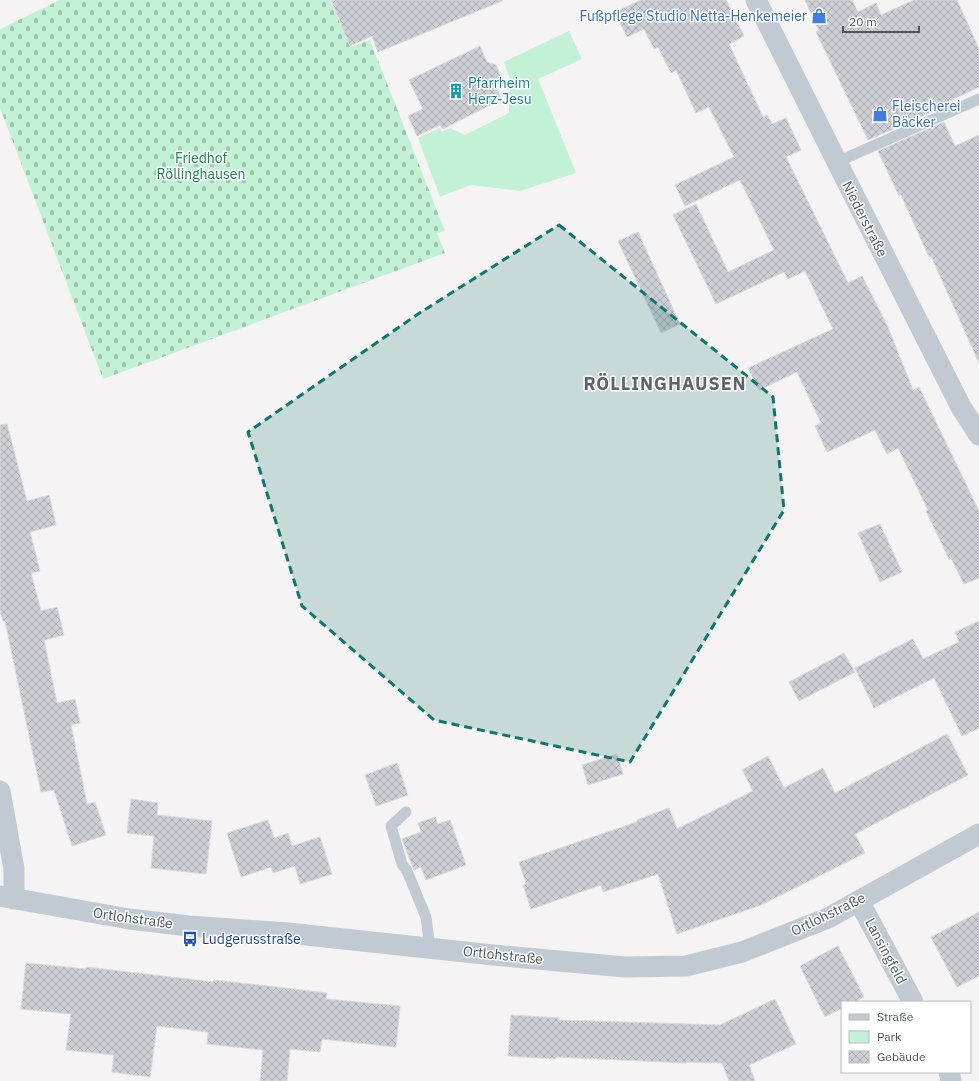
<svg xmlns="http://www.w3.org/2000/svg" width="979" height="1081" font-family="'IBM Plex Sans',sans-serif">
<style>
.green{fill:#c3f1d5}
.cemetery{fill:url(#cemetery-stones)}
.building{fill:url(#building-cross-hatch);stroke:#d7d9de}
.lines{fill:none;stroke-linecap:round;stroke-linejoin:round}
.service{stroke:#c1cad2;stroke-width:11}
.minor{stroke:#c1cad2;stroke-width:21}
.marked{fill:#0f766e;fill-opacity:0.2;stroke:#0f766e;stroke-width:3;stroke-dasharray:8 5;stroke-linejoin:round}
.labels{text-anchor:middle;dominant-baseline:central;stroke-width:3;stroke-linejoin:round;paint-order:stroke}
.shop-label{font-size:14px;fill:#366cbe;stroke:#fff;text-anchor:end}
.culture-label{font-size:14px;fill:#0d838f;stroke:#fff;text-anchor:start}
.park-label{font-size:14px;fill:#17864f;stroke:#fff}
.street-label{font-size:14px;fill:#4a5661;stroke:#fff}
.transit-label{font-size:14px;fill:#164399;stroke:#fff;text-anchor:start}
.district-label{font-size:18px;font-weight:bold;letter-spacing:1px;fill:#5f6368;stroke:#fff}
</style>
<defs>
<pattern id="cemetery-stones" width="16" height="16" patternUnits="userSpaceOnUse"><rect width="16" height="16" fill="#c3f1d5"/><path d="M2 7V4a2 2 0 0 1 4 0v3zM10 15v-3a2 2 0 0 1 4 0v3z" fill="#a0c6b0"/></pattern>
<pattern id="building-cross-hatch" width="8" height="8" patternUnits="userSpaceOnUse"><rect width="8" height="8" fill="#cdcfd5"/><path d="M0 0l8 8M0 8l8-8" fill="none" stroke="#a8abb0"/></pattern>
</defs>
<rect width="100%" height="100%" fill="#f5f3f3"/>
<path class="green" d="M 569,31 L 582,59 L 538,79 L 576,173 L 520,191 L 471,185 L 440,197 L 418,138 L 440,128 L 442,132 L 450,128 L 465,135 L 509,113 L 510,79 L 504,62 Z"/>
<path class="cemetery" d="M 60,0 L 330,0 L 350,47 L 370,40 L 445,231 L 437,233 L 445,253 L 103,379 L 0,108 L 0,29 Z"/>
<path class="building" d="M 331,0 L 502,0 L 502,1 L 378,52 L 372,36 L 350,46 Z
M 641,0 L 726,0 L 744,36 L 729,44 L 763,117 L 767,115 L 772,124 L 786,118 L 801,150 L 786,157 L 848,283 L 862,276 L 887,325 L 913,390 L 919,387 L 979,511 L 979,578 L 964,584 L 951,558 L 949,559 L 926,511 L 928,510 L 898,448 L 887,454 L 875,430 L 827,452 L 815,426 L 821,423 L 797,372 L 759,390 L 748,368 L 833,329 L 805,271 L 788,279 L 784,272 L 716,304 L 673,215 L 696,204 L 728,272 L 774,250 L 740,180 L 685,206 L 675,185 L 734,157 L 709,107 L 696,113 L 676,70 L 671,73 L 658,47 L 654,49 L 644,29 L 627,37 L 615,12 Z
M 805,0 L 852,0 L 858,12 L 876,3 L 881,15 L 914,0 L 957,0 L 979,49 L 979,87 L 937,107 L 938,109 L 868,140 L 816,32 L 819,31 Z
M 480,46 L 487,62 L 496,65 L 502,79 L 493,83 L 502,99 L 443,129 L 440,125 L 417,136 L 408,116 L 423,109 L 409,80 Z
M 944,122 L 955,146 L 979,135 L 979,363 L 931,256 L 929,257 L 901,195 L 899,196 L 878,151 Z
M 638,232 L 680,324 L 661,333 L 618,241 Z
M 7,424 L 27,501 L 49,495 L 56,525 L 30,532 L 40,571 L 31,573 L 41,611 L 57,607 L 64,635 L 44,640 L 57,703 L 75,699 L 80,723 L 71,725 L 87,804 L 95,802 L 106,835 L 72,846 L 54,790 L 41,792 L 5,621 L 3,621 L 0,610 L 0,425 Z
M 880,524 L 902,572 L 880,582 L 858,533 Z
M 979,621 L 979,728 L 962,736 L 934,678 L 874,708 L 855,668 L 913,639 L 923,659 L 959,642 L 955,632 Z
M 844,653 L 855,672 L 799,701 L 789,682 Z
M 947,734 L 968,775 L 855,834 L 865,853 L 761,905 L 677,934 L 658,874 L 603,892 L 601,885 L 531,909 L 523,885 L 526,884 L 519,862 L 637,822 L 637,820 L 669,808 L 677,829 L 753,791 L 742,770 L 768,756 L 784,788 L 823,768 L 835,793 Z
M 617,754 L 623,774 L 588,785 L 582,765 Z
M 397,763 L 408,795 L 376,806 L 365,775 Z
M 131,799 L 158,803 L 157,815 L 212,821 L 206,874 L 151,868 L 154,836 L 127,833 Z
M 435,817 L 438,824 L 450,820 L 466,865 L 426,880 L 421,867 L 414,870 L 402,839 L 421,832 L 418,823 Z
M 268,820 L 274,838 L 288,833 L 292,846 L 320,837 L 332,874 L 300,884 L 295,866 L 273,873 L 271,867 L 241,877 L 227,833 Z
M 979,912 L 979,976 L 957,987 L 931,937 Z
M 838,946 L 864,997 L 854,1002 L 842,1002 L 842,1008 L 825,1017 L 800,966 Z
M 26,963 L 86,969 L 86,967 L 213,982 L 214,980 L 259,985 L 327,993 L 326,999 L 400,1006 L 396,1047 L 322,1039 L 320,1052 L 290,1049 L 287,1081 L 260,1081 L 263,1050 L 207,1044 L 208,1032 L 157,1026 L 150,1077 L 112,1072 L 114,1055 L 66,1050 L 71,1014 L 21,1009 Z
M 775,999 L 796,1044 L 749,1065 L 755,1081 L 729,1081 L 722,1063 L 686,1062 L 686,1063 L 556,1057 L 556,1059 L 508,1056 L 511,1015 L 559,1018 L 559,1020 L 720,1025 Z"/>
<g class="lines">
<path class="service" d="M 837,162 L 979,99
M 406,812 L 391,826 L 402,864 L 407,871 L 426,917 L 430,948"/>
<path class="minor" d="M 756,0 L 837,162 L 961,407 L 979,435
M 0,791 L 14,869 L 14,899
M 0,896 L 129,919 L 189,926 L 288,933 L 493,955 L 625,967 L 686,966 L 742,952 L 828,918 L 979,834
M 859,901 L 913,1002
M 949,1072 L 951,1081"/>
</g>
<path class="marked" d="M 559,225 L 773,397 L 784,510 L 630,762 L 434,720 L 302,606 L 248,432 L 418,314 Z"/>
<defs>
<g id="shop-bare" transform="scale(1.2)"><path d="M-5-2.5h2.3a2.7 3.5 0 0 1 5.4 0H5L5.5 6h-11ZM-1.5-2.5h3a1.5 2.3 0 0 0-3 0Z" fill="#3f7fe0" stroke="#fff" stroke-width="2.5" paint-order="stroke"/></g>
<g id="building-bare" transform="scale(1.2)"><path d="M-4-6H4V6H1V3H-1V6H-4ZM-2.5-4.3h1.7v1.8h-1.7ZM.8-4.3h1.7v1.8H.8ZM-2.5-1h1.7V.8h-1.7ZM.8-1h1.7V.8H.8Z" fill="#0f9aa8" stroke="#fff" stroke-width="2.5" paint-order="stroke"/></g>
<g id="bus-bare" transform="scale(1.2)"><path d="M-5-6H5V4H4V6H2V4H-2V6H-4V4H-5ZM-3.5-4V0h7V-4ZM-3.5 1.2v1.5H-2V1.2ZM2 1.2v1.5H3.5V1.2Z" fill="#1a4fb4" stroke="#fff" stroke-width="2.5" paint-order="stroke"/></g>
</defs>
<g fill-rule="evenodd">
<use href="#shop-bare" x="819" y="16"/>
<use href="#building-bare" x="456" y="91"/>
<use href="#shop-bare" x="880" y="114"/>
<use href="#bus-bare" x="190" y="939"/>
</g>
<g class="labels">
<g class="shop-label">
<text x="807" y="16">Fußpflege Studio Netta-Henkemeier</text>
<text x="892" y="106" text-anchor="start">Fleischerei<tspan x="892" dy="16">Bäcker</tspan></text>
</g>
<g class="culture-label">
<text x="468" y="83">Pfarrheim<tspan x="468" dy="16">Herz-Jesu</tspan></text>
</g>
<g class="park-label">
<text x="201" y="158">Friedhof<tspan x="201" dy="16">Röllinghausen</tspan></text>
</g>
<g class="street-label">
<text transform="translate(865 219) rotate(63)">Niederstraße</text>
<text transform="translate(828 914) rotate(-26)">Ortlohstraße</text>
<text transform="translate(133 918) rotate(8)">Ortlohstraße</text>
<text transform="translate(886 951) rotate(62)">Lansingfeld</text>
<text transform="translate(503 955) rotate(6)">Ortlohstraße</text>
</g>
<g class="transit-label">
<text x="202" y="939">Ludgerusstraße</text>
</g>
<g class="district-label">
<text x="665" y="383">RÖLLINGHAUSEN</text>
</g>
</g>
<rect x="841" y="1001" width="130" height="72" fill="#ffffff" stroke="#b7bbc0"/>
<rect x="849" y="1014" width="20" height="6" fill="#c1cad2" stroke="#b7bbc0"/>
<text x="877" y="1021" font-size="12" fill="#4a5661">Straße</text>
<rect x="849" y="1031" width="20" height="12" fill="#c3f1d5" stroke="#b7bbc0"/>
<text x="877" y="1041" font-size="12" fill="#4a5661">Park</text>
<rect x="849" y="1051" width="20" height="12" fill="url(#building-cross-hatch)" stroke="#b7bbc0"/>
<text x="877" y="1061" font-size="12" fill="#4a5661">Gebäude</text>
<path d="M843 26v6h76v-6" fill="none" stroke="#4a5661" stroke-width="2"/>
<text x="849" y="26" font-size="12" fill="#4a5661" stroke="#ffffff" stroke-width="3" paint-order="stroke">20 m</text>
</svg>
